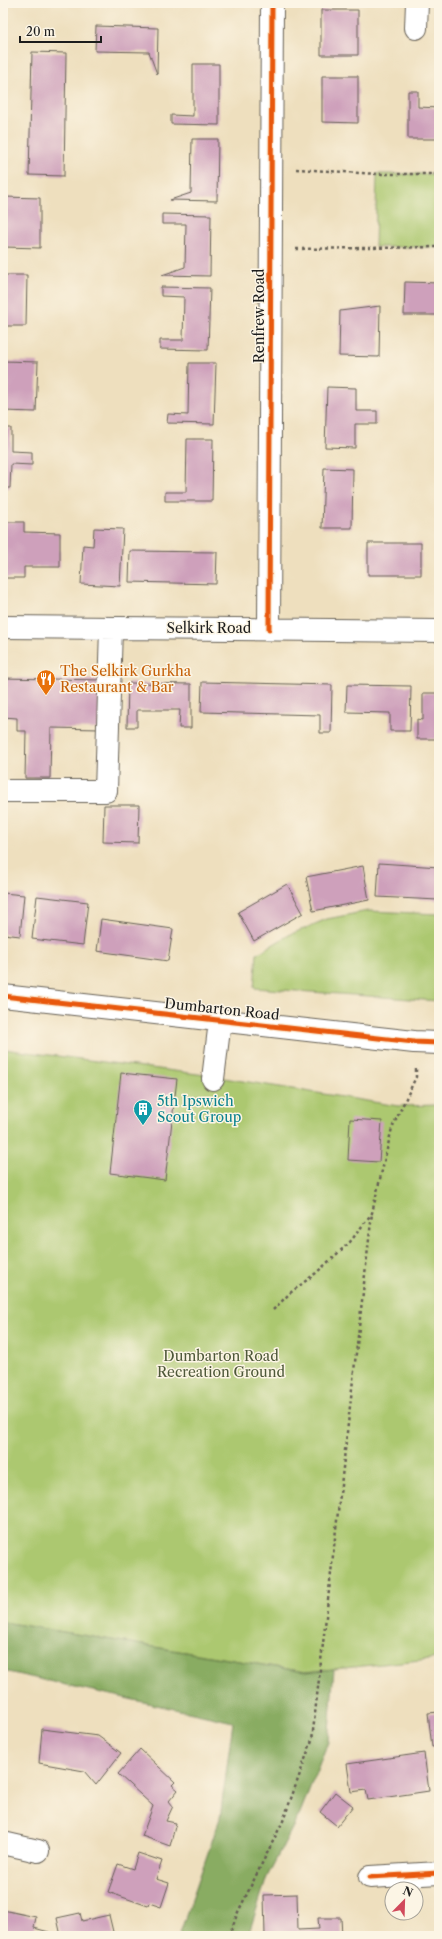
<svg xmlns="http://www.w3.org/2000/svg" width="442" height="1939" font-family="'Libre Caslon Text',serif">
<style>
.green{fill:#acc86f;stroke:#647246}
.forest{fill:#89ac62;stroke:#52643f}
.building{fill:#cea0bb}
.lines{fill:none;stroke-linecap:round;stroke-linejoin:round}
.minor-casing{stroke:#666055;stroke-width:24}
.path{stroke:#666055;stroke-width:2.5;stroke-dasharray:3 3;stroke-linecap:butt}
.minor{stroke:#fff;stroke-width:22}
.cycleway-casing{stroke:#fcf5e5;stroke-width:8}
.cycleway{stroke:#e8590c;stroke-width:5}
.labels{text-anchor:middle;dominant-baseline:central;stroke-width:3;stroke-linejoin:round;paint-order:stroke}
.street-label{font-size:14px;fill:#1c1c1c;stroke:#fcf5e5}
.food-label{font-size:14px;fill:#c56008;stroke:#fcf5e5;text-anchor:start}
.culture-label{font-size:14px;fill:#0d838f;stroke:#fcf5e5;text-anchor:start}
.park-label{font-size:14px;fill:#4e5839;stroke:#fcf5e5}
</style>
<rect width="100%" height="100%" fill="#fcf5e5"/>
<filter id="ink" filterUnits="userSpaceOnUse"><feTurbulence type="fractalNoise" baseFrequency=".025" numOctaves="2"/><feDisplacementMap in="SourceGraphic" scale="8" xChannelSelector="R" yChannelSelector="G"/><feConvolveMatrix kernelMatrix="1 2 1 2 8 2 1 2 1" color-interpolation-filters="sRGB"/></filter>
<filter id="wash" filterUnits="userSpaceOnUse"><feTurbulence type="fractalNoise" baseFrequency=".012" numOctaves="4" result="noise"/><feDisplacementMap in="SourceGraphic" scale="16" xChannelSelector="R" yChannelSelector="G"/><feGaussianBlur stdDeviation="0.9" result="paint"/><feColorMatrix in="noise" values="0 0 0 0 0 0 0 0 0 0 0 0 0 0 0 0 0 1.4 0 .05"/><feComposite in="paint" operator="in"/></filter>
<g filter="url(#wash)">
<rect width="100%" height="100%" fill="#eedfbe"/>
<path class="green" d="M 377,174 L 439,174 L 439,247 L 375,247 Z
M 368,911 L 439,914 L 439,1001 L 254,988 L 257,954 L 289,935 L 327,919 Z
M 3,1049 L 205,1075 L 398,1106 L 439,1105 L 439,1658 L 306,1672 L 3,1622 Z"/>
<path class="forest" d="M 3,1622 L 305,1672 L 334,1669 L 328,1742 L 300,1813 L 267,1877 L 248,1936 L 179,1936 L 220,1818 L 233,1722 L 3,1671 Z"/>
<g id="blocks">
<path class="building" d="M 321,10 L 358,10 L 358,55 L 321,55 Z
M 96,26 L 158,28 L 157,74 L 149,52 L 95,51 Z
M 32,52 L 66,53 L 64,176 L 29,175 Z
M 193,64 L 219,64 L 219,125 L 171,124 L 171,115 L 193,116 Z
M 322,76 L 358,76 L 358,123 L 322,122 Z
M 408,91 L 418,91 L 418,107 L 439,108 L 439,139 L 408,139 Z
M 192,139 L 218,139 L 217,201 L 170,200 L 191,193 Z
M 3,197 L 40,198 L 40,248 L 3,247 Z
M 162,214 L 211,215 L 210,276 L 162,275 L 185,267 L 186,224 L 162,224 Z
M 3,275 L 27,275 L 26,326 L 3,326 Z
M 405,282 L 439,283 L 439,315 L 404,315 Z
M 161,287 L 210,288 L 208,350 L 160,349 L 160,340 L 183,340 L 184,297 L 161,296 Z
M 380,306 L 379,357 L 339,356 L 340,311 Z
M 3,361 L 38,362 L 36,412 L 3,411 Z
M 189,363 L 216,363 L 214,424 L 167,423 L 168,414 L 188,415 Z
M 327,387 L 356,388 L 356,411 L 377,411 L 377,424 L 355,424 L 355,448 L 325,447 Z
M 3,428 L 11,428 L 11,451 L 32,452 L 32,465 L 11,464 L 10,488 L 3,488 Z
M 187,439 L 213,439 L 212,501 L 165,501 L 165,492 L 186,492 Z
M 324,468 L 353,469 L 352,528 L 322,528 Z
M 3,522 L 24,522 L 24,532 L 60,533 L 60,567 L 24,567 L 24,578 L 3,578 Z
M 94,528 L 123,529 L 120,586 L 81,584 L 83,545 L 93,546 Z
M 368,543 L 421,543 L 421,575 L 368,575 Z
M 130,551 L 217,552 L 216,584 L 129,582 Z
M 3,678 L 101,680 L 100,729 L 51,728 L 50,778 L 25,778 L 26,731 L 17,731 L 17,718 L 3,717 Z
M 202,682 L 332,685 L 331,733 L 320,733 L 320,715 L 201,712 Z
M 128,683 L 191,684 L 191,728 L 179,728 L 180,710 L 137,710 L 137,727 L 127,727 Z
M 347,685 L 411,686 L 410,731 L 390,731 L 390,713 L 346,712 Z
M 423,693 L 439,693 L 439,739 L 417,739 L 417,719 L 423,720 Z
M 104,805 L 139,805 L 138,843 L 103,842 Z
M 379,863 L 439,867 L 438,900 L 377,897 Z
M 363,866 L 369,900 L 313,911 L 306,877 Z
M 287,884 L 303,913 L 254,941 L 238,912 Z
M 3,893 L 24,895 L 20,936 L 3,934 Z
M 37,896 L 88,902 L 83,945 L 32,939 Z
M 101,919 L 173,929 L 168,961 L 97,951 Z
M 121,1073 L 177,1079 L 165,1180 L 110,1173 Z
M 350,1119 L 382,1121 L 379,1162 L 348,1160 Z
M 439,1712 L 439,1746 L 432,1747 L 428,1713 Z
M 42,1729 L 98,1736 L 121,1753 L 96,1785 L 84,1771 L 39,1763 Z
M 140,1749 L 175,1782 L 172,1785 L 178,1790 L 169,1801 L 173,1806 L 166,1821 L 176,1823 L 170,1846 L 142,1836 L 153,1806 L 118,1774 Z
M 424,1753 L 429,1791 L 368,1800 L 366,1790 L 351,1792 L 347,1764 Z
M 335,1792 L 353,1806 L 337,1826 L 320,1812 Z
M 138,1853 L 162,1861 L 156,1879 L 169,1883 L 161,1907 L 149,1903 L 148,1906 L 108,1892 L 118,1864 L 133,1869 Z
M 297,1894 L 298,1930 L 319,1929 L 318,1918 L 341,1918 L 342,1936 L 265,1936 L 264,1895 Z
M 3,1910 L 36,1917 L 34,1928 L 49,1932 L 49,1936 L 3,1936 Z
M 80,1913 L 82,1921 L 109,1915 L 114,1936 L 61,1936 L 57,1918 Z"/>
</g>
</g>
<g filter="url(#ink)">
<use href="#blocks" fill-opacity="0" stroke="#666055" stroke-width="1"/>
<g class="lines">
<g class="minor-casing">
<path id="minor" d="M 416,28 L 417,3
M 3,627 L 439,631
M 269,629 L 272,3
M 3,791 L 106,791 L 111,628
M 3,996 L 414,1042 L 439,1043
M 213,1079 L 220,1021
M 3,1843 L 38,1851
M 370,1877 L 439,1873"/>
</g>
<path class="path" d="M 296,169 L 377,174 L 439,174
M 296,249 L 439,247
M 273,1310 L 290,1293 L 316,1273 L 350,1242 L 372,1213 L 392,1128 L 416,1077 L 416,1067
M 229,1936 L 238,1912 L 283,1821 L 312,1740 L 372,1213"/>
<use href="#minor" class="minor"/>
<g class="cycleway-casing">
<path id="cycleway" d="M 269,629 L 272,3
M 3,996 L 414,1042 L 439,1043
M 370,1877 L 439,1873"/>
</g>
<use href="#cycleway" class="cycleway"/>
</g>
</g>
<defs>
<g id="restaurant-pin" transform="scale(1)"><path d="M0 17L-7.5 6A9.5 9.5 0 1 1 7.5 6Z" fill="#e8710a" stroke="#fcf5e5"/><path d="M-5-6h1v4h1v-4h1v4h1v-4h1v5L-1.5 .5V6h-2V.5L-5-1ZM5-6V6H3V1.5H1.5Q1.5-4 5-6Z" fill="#fff"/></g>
<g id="building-pin" transform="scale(1)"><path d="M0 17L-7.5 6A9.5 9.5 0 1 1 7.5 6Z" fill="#0f9aa8" stroke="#fcf5e5"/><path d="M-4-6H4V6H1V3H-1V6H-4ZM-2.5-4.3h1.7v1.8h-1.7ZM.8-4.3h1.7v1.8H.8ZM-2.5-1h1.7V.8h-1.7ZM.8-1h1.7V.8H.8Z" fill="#fff"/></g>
</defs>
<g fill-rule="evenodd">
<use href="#restaurant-pin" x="46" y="679"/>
<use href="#building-pin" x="143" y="1109"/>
</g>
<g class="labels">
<g class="street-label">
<text transform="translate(259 316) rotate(-90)">Renfrew Road</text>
<text x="209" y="628">Selkirk Road</text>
<text transform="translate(222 1009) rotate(6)">Dumbarton Road</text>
</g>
<g class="food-label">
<text x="60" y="671">The Selkirk Gurkha<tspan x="60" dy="16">Restaurant &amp; Bar</tspan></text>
</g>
<g class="culture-label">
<text x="157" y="1101">5th Ipswich<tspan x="157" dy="16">Scout Group</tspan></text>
</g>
<g class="park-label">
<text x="221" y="1356">Dumbarton Road<tspan x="221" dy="16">Recreation Ground</tspan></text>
</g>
</g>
<rect width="442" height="1939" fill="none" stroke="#fcf5e5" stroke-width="16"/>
<g transform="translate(404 1901) rotate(23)"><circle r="19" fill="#fcf5e5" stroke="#a29e95"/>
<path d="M0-3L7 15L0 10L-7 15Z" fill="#d1495b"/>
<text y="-6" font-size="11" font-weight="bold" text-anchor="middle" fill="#1c1c1c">N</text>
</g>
<path d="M20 36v6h81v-6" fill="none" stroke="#1c1c1c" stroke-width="2"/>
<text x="26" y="36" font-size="12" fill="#1c1c1c" stroke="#fcf5e5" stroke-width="3" paint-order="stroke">20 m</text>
</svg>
